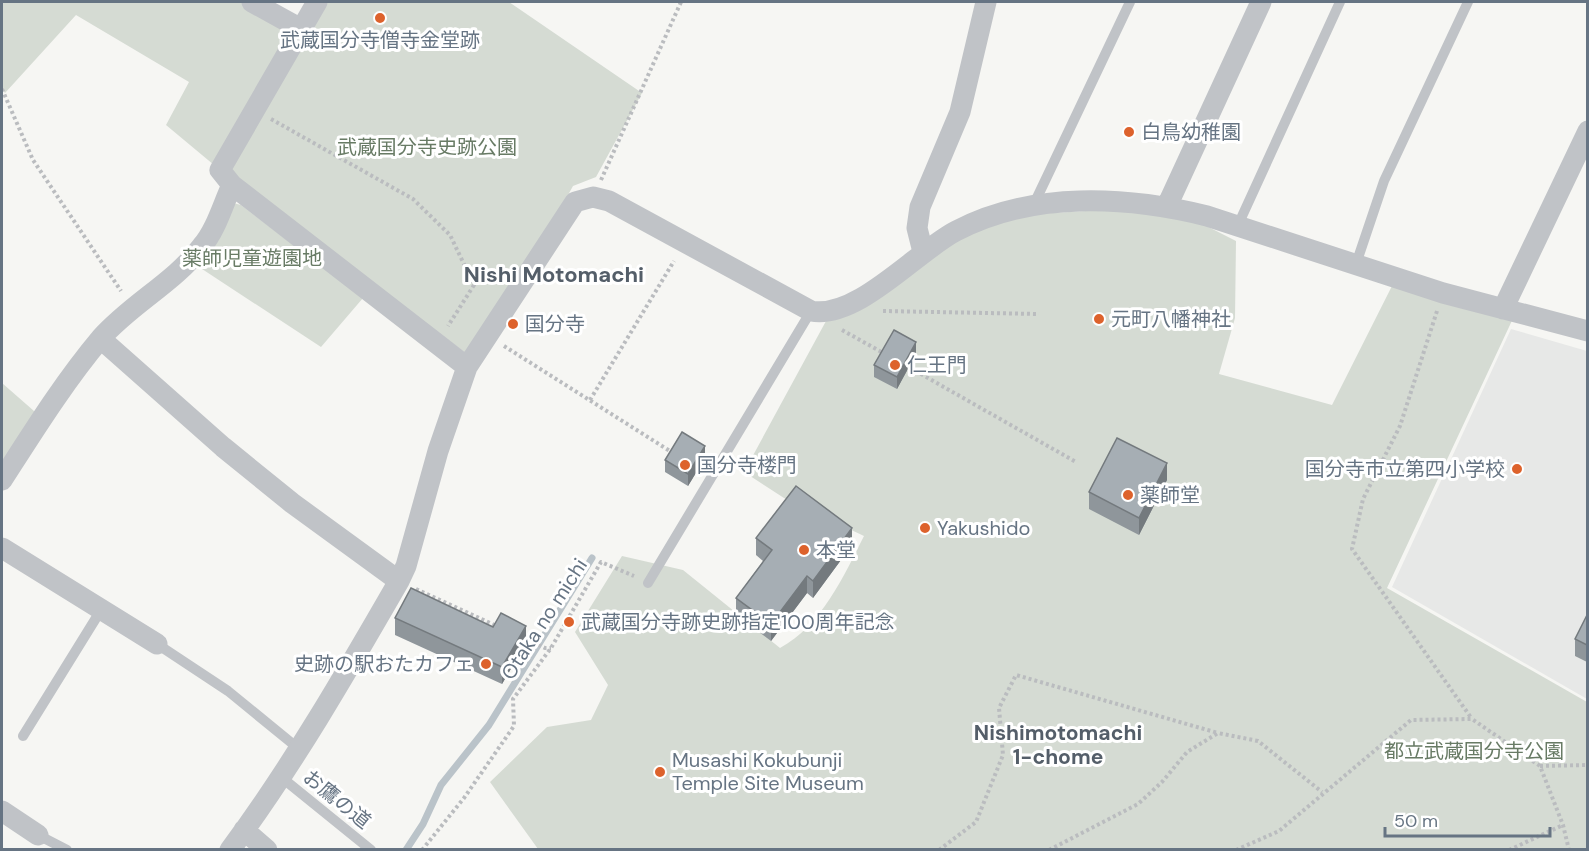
<svg xmlns="http://www.w3.org/2000/svg" width="1589" height="851" font-family="'DM Sans','Noto Sans JP',sans-serif">
<style>
.built{fill:#e7e8e7}
.green{fill:#d5dbd3}
.lines{fill:none;stroke-linecap:round;stroke-linejoin:round}
.stream{stroke:#bac3c9;stroke-width:7}
.path{stroke:#babcbf;stroke-width:4;stroke-dasharray:3 3;stroke-linecap:butt}
.service{stroke:#c0c3c7;stroke-width:10}
.minor{stroke:#c0c3c7;stroke-width:21}
.wall{fill:#8f969b}
.shaded-wall{fill:#747a7e}
.building{fill:#a6aeb4;stroke:#747a7e;stroke-width:1.5}
.poi-dot{fill:#dd622c;stroke:#fff;stroke-width:2}
.labels{text-anchor:middle;dominant-baseline:central;stroke-width:6;stroke-linejoin:round;paint-order:stroke}
.poi-label{font-size:20px;fill:#667483;stroke:#fff;text-anchor:start}
.park-label{font-size:20px;fill:#687b65;stroke:#fff}
.street-label{font-size:20px;fill:#667483;stroke:#fff}
.neighbourhood-label{font-size:21px;font-weight:bold;fill:#545e69;stroke:#fff}
.quarter-label{font-size:22px;font-weight:bold;fill:#545e69;stroke:#fff}
</style>
<rect width="100%" height="100%" fill="#f6f6f3"/>
<path class="built" d="M 1511,329 L 1587,351 L 1587,699 L 1392,587 Z"/>
<path class="green" d="M 2,2 L 252,2 L 301,29 L 317,2 L 509,2 L 642,93 L 596,177 L 573,186 L 489,336 L 467,354 L 220,170 L 166,125 L 189,82 L 76,15 L 5,93 L 2,88 Z
M 233,203 L 241,205 L 363,298 L 321,347 L 199,267 L 218,241 Z
M 1167,206 L 1236,241 L 1235,318 L 1219,374 L 1332,405 L 1396,278 L 1516,312 L 1387,588 L 1587,702 L 1587,849 L 538,849 L 490,782 L 547,727 L 591,720 L 608,685 L 575,632 L 622,556 L 683,570 L 780,648 C 821,626 844,576 864,536 L 784,498 L 744,472 L 832,310 L 989,217 Z
M 2,383 L 42,418 L 2,480 Z"/>
<g class="lines">
<path class="stream" d="M 406,850 L 423,824 L 441,785 L 489,725 L 592,558"/>
<path class="path" d="M 2,89 L 33,160 L 121,291
M 271,119 L 413,199 L 450,235 L 474,285 L 448,326
M 601,180 L 681,2
M 883,311 L 1039,314
M 1437,311 L 1400,426 L 1363,499 L 1352,549 L 1472,719
M 842,330 L 885,354
M 504,346 L 673,453
M 905,365 L 1076,462
M 590,400 L 674,261
M 416,589 L 499,627
M 522,637 L 545,648 L 551,648
M 1540,766 L 1588,765
M 422,850 L 464,798 L 514,726 L 513,699 L 551,648 L 601,562 L 634,576
M 939,850 L 976,822 L 1003,755 L 999,708 L 1016,675 L 1218,733
M 1049,850 L 1138,804 L 1162,782 L 1187,752 L 1218,733 L 1258,741 L 1322,792
M 1236,850 L 1279,831 L 1411,720 L 1472,719 L 1540,766 L 1563,825 L 1569,850
M 1509,850 L 1563,825"/>
<path class="service" d="M 1033,206 L 1130,2
M 1238,225 L 1340,2
M 1356,264 L 1384,181 L 1468,2
M 648,583 L 811,311
M 157,644 L 228,691 L 299,749
M 23,736 L 101,610
M 281,777 L 371,850
M 38,835 L 67,850"/>
<path class="minor" d="M 252,2 L 301,29
M 317,2 L 220,170 L 232,185 L 467,367
M 1167,206 L 1261,2
M 923,252 L 917,228 L 920,207 L 960,112 L 986,2
M 1503,309 L 1588,131
M 101,339 L 223,447 L 292,503 L 399,581
M 2,480 C 33,432 64,382 101,338 C 132,303 174,283 202,246 C 216,230 223,204 232,185
M 2,548 L 157,644
M 2,811 L 38,835
M 244,830 L 267,850
M 230,850 C 293,765 346,673 399,581 L 406,566 L 438,451 L 467,367 L 575,202 L 593,197 L 609,201 L 811,311 C 857,320 917,251 956,231 C 1032,191 1126,196 1207,216 L 1443,293 L 1588,331"/>
</g>
<path class="wall" d="M 916,354 L 897,389 L 874,377 L 874,365 Z
M 705,458 L 688,486 L 665,472 L 665,460 Z
M 1167,480 L 1139,535 L 1089,509 L 1089,492 Z
M 756,538 L 852,545 L 813,598 L 807,593 L 771,641 L 736,615 L 736,598 L 763,561 L 756,555 Z
M 1587,615 L 1587,662 L 1575,656 L 1575,639 Z
M 395,618 L 526,643 L 502,684 L 395,635 Z"/>
<path class="shaded-wall" d="M 916,342 L 916,354 L 897,389 L 897,377 Z
M 705,446 L 705,458 L 688,486 L 688,474 Z
M 1167,463 L 1167,480 L 1139,535 L 1139,518 Z
M 852,528 L 852,545 L 813,598 L 813,581 Z
M 807,576 L 807,593 L 771,641 L 771,624 Z
M 526,626 L 526,643 L 502,684 L 502,667 Z"/>
<path class="building" d="M 894,330 L 916,342 L 897,377 L 874,365 Z
M 682,432 L 705,446 L 688,474 L 665,460 Z
M 1117,438 L 1167,463 L 1139,518 L 1089,492 Z
M 796,486 L 852,528 L 813,581 L 807,576 L 771,624 L 736,598 L 772,550 L 756,538 Z
M 411,588 L 493,627 L 501,613 L 526,626 L 502,667 L 395,618 Z
M 1587,615 L 1587,645 L 1575,639 Z"/>
<g class="poi-dot">
<circle cx="380" cy="18" r="6"/>
<circle cx="1129" cy="132" r="6"/>
<circle cx="1099" cy="319" r="6"/>
<circle cx="513" cy="324" r="6"/>
<circle cx="895" cy="365" r="6"/>
<circle cx="685" cy="465" r="6"/>
<circle cx="1517" cy="469" r="6"/>
<circle cx="1128" cy="495" r="6"/>
<circle cx="925" cy="528" r="6"/>
<circle cx="804" cy="550" r="6"/>
<circle cx="569" cy="622" r="6"/>
<circle cx="486" cy="664" r="6"/>
<circle cx="660" cy="772" r="6"/>
</g>
<g class="labels">
<g class="poi-label">
<text x="380" y="40" text-anchor="middle">武蔵国分寺僧寺金堂跡</text>
<text x="1141" y="132">白鳥幼稚園</text>
<text x="1111" y="319">元町八幡神社</text>
<text x="525" y="324">国分寺</text>
<text x="907" y="365">仁王門</text>
<text x="697" y="465">国分寺楼門</text>
<text x="1505" y="469" text-anchor="end">国分寺市立第四小学校</text>
<text x="1140" y="495">薬師堂</text>
<text x="937" y="528">Yakushido</text>
<text x="816" y="550">本堂</text>
<text x="581" y="622">武蔵国分寺跡史跡指定100周年記念</text>
<text x="474" y="664" text-anchor="end">史跡の駅おたカフェ</text>
<text x="672" y="760">Musashi Kokubunji<tspan x="672" dy="23">Temple Site Museum</tspan></text>
</g>
<g class="park-label">
<text x="427" y="147">武蔵国分寺史跡公園</text>
<text x="252" y="258">薬師児童遊園地</text>
<text x="1474" y="751">都立武蔵国分寺公園</text>
</g>
<g class="street-label">
<text transform="translate(544 619) rotate(-57)">Otaka no michi</text>
<text transform="translate(337 799) rotate(39)">お鷹の道</text>
</g>
<g class="neighbourhood-label">
<text x="1058" y="733">Nishimotomachi<tspan x="1058" dy="24">1-chome</tspan></text>
</g>
<g class="quarter-label">
<text x="554" y="274">Nishi Motomachi</text>
</g>
</g>
<rect width="1589" height="851" fill="none" stroke="#667483" stroke-width="6"/>
<path d="M1385 827v9h165v-9" fill="none" stroke="#667483" stroke-width="3"/>
<text x="1394" y="827" font-size="18" fill="#667483" stroke="#ffffff" stroke-width="4.5" paint-order="stroke">50 m</text>
</svg>
